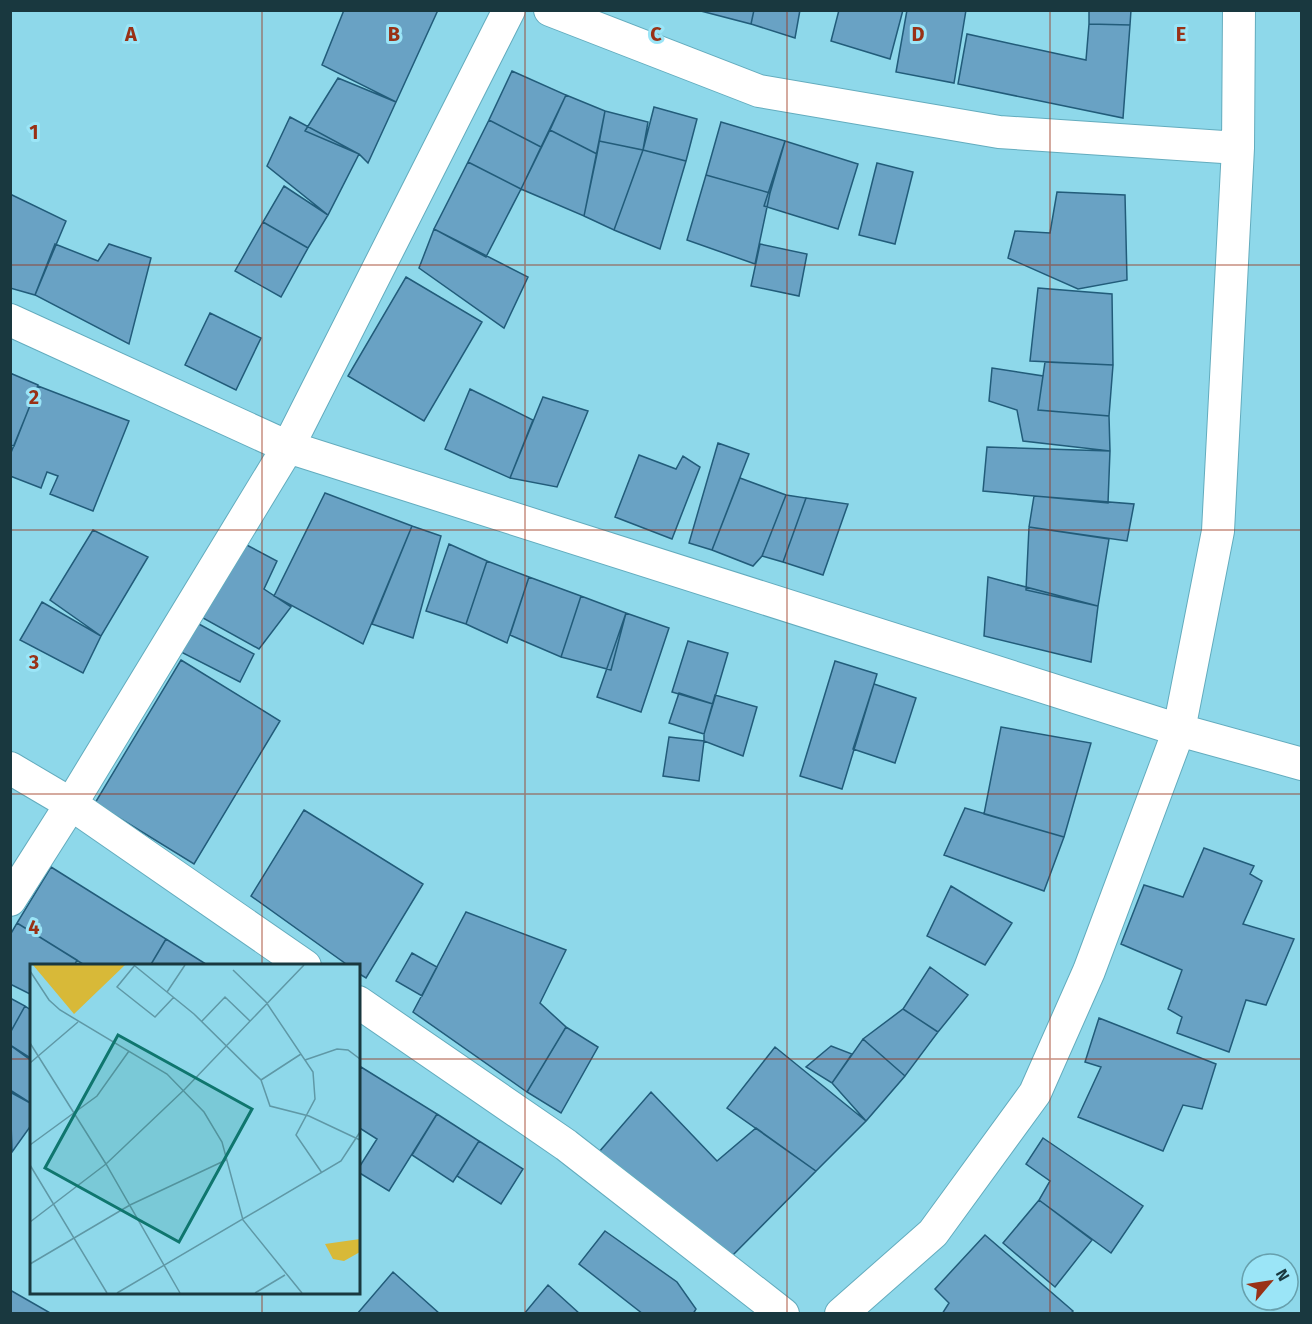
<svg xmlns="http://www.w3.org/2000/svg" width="1312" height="1324" font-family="'Fira Sans',sans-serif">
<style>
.building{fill:#69a2c4;stroke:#225c7a;stroke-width:1.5}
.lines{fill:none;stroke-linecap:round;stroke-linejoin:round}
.minor-casing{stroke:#63acbe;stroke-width:34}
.minor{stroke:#fff;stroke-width:32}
.grid{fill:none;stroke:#993116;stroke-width:1.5;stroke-opacity:0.55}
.inset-road{fill:none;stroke:#5f98a6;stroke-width:1.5}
.view{fill:#0f766e;fill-opacity:0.15;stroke:#0f766e;stroke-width:3}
.inset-edge{fill:none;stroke:#19383f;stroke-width:3}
.grid-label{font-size:20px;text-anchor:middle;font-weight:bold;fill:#993116;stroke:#9be5f7;stroke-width:6;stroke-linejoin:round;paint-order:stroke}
</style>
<rect width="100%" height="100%" fill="#8ed8ea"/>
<path class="building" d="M 344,10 L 438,10 L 396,102 L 322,65 Z
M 697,10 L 754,10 L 751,24 Z
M 754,10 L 800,10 L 795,38 L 751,24 Z
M 839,10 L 903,10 L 890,59 L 831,41 Z
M 907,10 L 966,10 L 954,83 L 896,72 Z
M 1089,10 L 1131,10 L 1130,25 L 1089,24 Z
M 1089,24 L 1130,25 L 1123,118 L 958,84 L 967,34 L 1086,60 Z
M 512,71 L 566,95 L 541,147 L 489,120 Z
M 338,78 L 396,102 L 368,163 L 359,154 L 305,131 Z
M 566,95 L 605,111 L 597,154 L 550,130 Z
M 654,107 L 697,119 L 686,161 L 643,150 Z
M 605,111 L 648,122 L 643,150 L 599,141 Z
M 290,117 L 359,154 L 328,215 L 267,166 Z
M 489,120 L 541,147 L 521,189 L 468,162 Z
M 721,122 L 785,141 L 770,193 L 706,175 Z
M 550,130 L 597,154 L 584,216 L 521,189 Z
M 599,141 L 643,150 L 614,230 L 584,216 Z
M 785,141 L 858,164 L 838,229 L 764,206 Z
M 643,150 L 686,161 L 660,249 L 614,230 Z
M 468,162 L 521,189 L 486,257 L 434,229 Z
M 877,163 L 913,172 L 895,244 L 859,235 Z
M 706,175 L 770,193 L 755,264 L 687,240 Z
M 284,186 L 328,215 L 308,248 L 263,222 Z
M 1057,192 L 1125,195 L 1127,280 L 1078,289 L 1008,258 L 1015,231 L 1050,233 Z
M 10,194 L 66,221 L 35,295 L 10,288 Z
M 263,222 L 308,248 L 281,297 L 235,271 Z
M 434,229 L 528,277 L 504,328 L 419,268 Z
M 55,244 L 98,261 L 109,244 L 151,258 L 129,344 L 35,295 Z
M 760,244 L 807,254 L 799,296 L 751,286 Z
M 406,277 L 482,322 L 424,421 L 348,376 Z
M 1038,288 L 1112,294 L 1113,365 L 1030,361 Z
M 210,313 L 261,338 L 236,390 L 185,365 Z
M 1045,362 L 1113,365 L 1109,416 L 1038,410 Z
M 992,368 L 1043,376 L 1038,410 L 1109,416 L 1110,451 L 1023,441 L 1017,410 L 989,401 Z
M 10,373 L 38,385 L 14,446 L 10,445 Z
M 38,386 L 129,421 L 93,511 L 50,494 L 58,476 L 47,472 L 41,488 L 10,476 L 10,455 Z
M 470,389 L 533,420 L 510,478 L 445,449 Z
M 543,397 L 588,411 L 557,487 L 510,478 Z
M 718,443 L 749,454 L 712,550 L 689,543 Z
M 987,447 L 1110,451 L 1108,503 L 983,491 Z
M 639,455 L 676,469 L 683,456 L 700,467 L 672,539 L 615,517 Z
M 740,478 L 786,495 L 762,556 L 753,566 L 712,550 Z
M 325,493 L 412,526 L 363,644 L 274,596 Z
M 786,495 L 806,498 L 783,562 L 762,556 Z
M 1034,496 L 1134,504 L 1127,541 L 1029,527 Z
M 806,498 L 848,504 L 823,575 L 783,562 Z
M 412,526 L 441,536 L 413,638 L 372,624 Z
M 1029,527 L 1109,539 L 1098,606 L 1026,590 Z
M 93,530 L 148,557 L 101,636 L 50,600 Z
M 241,542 L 277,561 L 264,589 L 291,607 L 259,649 L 203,618 Z
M 449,544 L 487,561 L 466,624 L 426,611 Z
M 487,561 L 529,577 L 507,643 L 466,624 Z
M 529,577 L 581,596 L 561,657 L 510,635 Z
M 988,577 L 1098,606 L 1091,662 L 984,636 Z
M 581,596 L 626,613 L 611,670 L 561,657 Z
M 42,602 L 101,636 L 83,673 L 20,640 Z
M 626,613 L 669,628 L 641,712 L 597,697 Z
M 197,623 L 254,654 L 240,682 L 181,652 Z
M 688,641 L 728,653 L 713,704 L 672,692 Z
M 181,660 L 280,721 L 194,864 L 95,803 Z
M 835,661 L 877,674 L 842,789 L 800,776 Z
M 874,684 L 916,698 L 895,763 L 853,749 Z
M 679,693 L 713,704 L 704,734 L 669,723 Z
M 715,695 L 757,707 L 743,756 L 704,741 L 704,734 Z
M 1001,727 L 1091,743 L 1064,837 L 984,814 Z
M 669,737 L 704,741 L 699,781 L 663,776 Z
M 965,808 L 1064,837 L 1044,891 L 944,855 Z
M 304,810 L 423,884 L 366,978 L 358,973 L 358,966 L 349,966 L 251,896 Z
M 1204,848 L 1254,866 L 1250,874 L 1262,881 L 1243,924 L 1294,939 L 1266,1005 L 1246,1000 L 1229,1052 L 1177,1033 L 1182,1017 L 1168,1009 L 1182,970 L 1121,944 L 1144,885 L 1183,897 Z
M 51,867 L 166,939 L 150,966 L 86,966 L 17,923 Z
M 951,886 L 1012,923 L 985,965 L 927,936 Z
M 466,912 L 566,950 L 540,1003 L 566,1027 L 527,1092 L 413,1012 Z
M 17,923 L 77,960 L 74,966 L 32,966 L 32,995 L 10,984 L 10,935 Z
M 166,939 L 209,966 L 150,966 Z
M 412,953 L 437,967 L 422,996 L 396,981 Z
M 930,967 L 968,995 L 938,1032 L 903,1009 Z
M 10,998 L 25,1006 L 10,1033 Z
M 25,1006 L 32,1011 L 32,1061 L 10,1045 L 10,1033 Z
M 903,1009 L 938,1032 L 905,1076 L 863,1039 Z
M 1099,1018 L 1216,1064 L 1202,1109 L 1183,1105 L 1163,1151 L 1078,1117 L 1101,1067 L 1085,1062 Z
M 566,1027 L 598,1047 L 561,1113 L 527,1092 Z
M 863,1039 L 905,1076 L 866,1121 L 832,1083 Z
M 10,1045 L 32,1059 L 32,1104 L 10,1090 Z
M 831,1046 L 852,1054 L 832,1083 L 806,1067 Z
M 775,1047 L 866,1121 L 816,1171 L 727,1108 Z
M 361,1067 L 437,1114 L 389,1191 L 358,1172 L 358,1169 L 377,1139 L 358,1127 L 358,1070 Z
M 10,1092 L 32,1104 L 32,1124 L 12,1152 Z
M 651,1092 L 717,1161 L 756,1128 L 816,1171 L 729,1259 L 599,1152 Z
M 437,1114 L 479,1141 L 453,1182 L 412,1155 Z
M 1043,1138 L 1143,1206 L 1111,1253 L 1039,1200 L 1050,1181 L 1026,1164 Z
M 479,1141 L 523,1169 L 501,1204 L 457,1176 Z
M 1039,1200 L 1092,1240 L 1055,1287 L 1003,1243 Z
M 605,1231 L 677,1282 L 696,1309 L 693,1314 L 643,1314 L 579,1264 Z
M 985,1235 L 1073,1311 L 1070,1314 L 942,1314 L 949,1303 L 935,1289 Z
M 393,1272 L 440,1314 L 357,1314 Z
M 548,1285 L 580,1314 L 524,1314 Z
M 10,1290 L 52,1314 L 10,1314 Z"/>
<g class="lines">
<g class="minor-casing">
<path id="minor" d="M 550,10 L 759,91 L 999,132 L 1238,148
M 10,320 L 288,447 L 1179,730 L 1302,764
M 10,768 L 71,804 L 305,966
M 10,900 L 71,804 L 288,447 L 509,10
M 358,1002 L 566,1145 L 783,1314
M 841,1314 L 933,1233 L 1035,1093 L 1089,971 L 1179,730 L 1218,531 L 1238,148 L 1239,10"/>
</g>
<use href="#minor" class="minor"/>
</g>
<path class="grid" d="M 262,10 L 262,966M 525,10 L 525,1314M 787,10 L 787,1314M 1050,10 L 1050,1314M 10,265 L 1302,265M 10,530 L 1302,530M 10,794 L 1302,794M 10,1059 L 32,1059M 358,1059 L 1302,1059M 262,1292 L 262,1314"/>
<g transform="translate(30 964)">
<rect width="330" height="330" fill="#8ed8ea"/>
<path d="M 3,1 L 95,1 L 44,50 ZM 330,275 L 330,288 L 314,297 L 303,295 L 295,280 Z" fill="#d8b938"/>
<path class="inset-road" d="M 105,1 L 87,23 L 125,53 L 144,33M 105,2 L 164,50 L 231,116 L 240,142 L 279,152 L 330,176M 203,6 L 236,38 L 283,108 L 285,135 L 266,171 L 292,209M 0,7 L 19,36 L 30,46 L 137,110 L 174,148 L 192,178 L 213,256 L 272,329M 137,28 L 155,1M 172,57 L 195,33 L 220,57M 0,79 L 76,200 L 150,329M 275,96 L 307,85 L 318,86 L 330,95M 0,99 L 48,58M 231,116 L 271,90M 0,181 L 67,132 L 99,87M 0,201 L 77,329M 0,258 L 76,200 L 155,125 L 274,1M 0,300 L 100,241 L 196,196M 87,329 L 311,197 L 330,168M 225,329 L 255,311"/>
<path class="view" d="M 88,71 L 222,145 L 149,278 L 15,204 Z"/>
<rect width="330" height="330" class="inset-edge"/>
</g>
<g class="grid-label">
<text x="131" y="41">A</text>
<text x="394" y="41">B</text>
<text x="656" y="41">C</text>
<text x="918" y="41">D</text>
<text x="1181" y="41">E</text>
<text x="34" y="139">1</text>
<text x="34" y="404">2</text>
<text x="34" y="669">3</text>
<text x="34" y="934">4</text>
</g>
<rect width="1312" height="1324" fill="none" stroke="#19383f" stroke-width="24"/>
<g transform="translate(1270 1282) rotate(61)"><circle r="28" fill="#9be5f7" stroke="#67a0ad" stroke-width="1.5"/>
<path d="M0-4.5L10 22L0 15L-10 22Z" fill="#993116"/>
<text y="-9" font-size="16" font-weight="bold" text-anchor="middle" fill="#19383f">N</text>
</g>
</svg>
